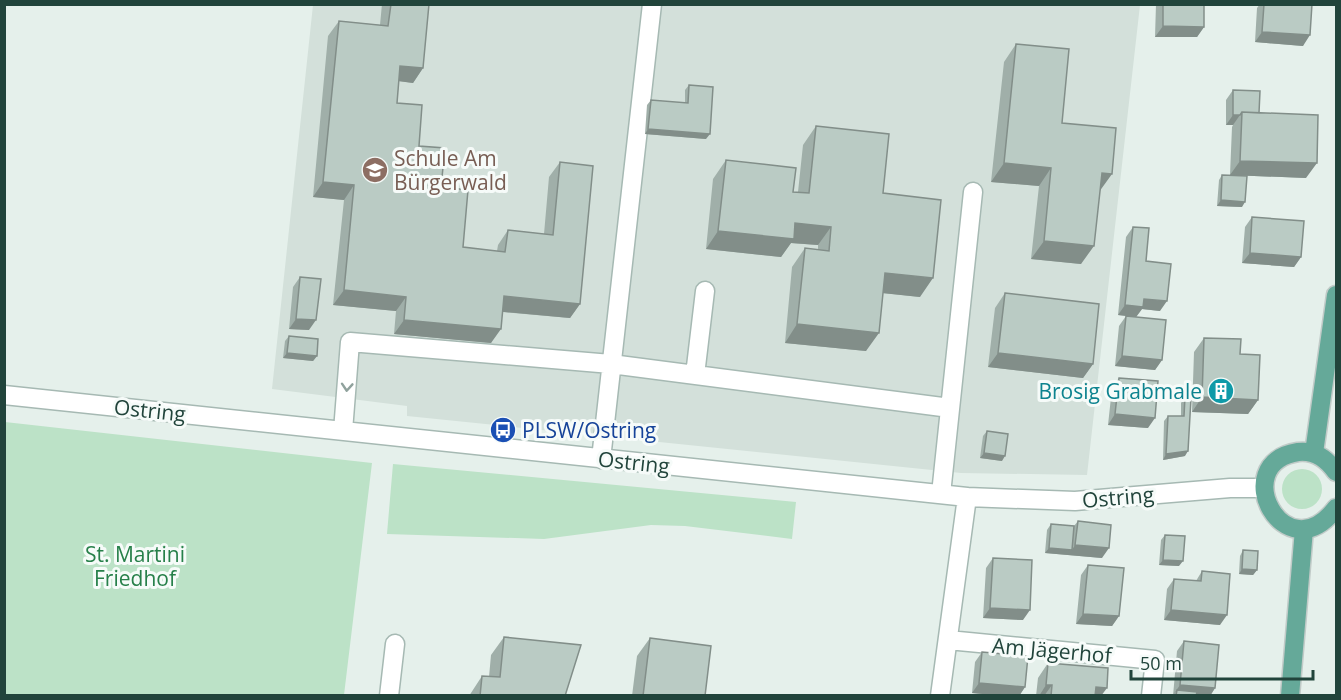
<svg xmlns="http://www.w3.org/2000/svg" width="1341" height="700" font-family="'Open Sans',sans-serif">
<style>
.built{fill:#d3e0da}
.green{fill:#bce2c7}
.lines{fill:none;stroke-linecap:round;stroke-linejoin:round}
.minor-casing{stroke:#a6b9b3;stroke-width:21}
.major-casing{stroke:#c1cbc8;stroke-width:21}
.minor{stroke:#fff;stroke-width:18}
.major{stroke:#65a999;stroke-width:18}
.wall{fill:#a0afa9}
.shaded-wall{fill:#828e89}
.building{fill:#bacbc4;stroke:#828e89;stroke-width:1.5}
.oneway{stroke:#90a29d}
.labels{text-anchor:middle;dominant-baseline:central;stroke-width:6;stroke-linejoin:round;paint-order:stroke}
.education-label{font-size:21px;fill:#785e54;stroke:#f6fbf9;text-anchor:start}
.culture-label{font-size:21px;fill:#0d838f;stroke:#f6fbf9;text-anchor:end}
.street-label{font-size:21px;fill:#21443b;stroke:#f6fbf9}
.transit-label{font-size:21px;fill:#164399;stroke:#f6fbf9;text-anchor:start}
.park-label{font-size:21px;fill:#27804a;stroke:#f6fbf9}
</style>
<rect width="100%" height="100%" fill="#e5f0eb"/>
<path class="built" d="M 313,5 L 1140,5 L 1087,475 L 961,473 L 407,416 L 407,406 L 272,389 Z"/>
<path class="green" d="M 5,422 L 372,463 L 344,695 L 5,695 Z
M 393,464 L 796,502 L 792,539 L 685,526 L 651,525 L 544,539 L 387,534 Z
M1282 489a20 20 0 1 1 40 0a20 20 0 1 1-40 0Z"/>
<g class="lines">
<g class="minor-casing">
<path id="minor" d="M 695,375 L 705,291
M 4,395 L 967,497 L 1075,501 L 1230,488 L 1264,488
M 343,431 L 350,342 L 611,364 L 950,408
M 601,459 L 652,4
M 941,494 L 973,192
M 948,640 L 1155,660 L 1151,696
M 389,696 L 395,644
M 940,696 L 967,497"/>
</g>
<g class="major-casing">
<path id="major" d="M 1314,453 L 1336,295
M 1336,472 C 1327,459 1315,450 1298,452 C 1226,463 1285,575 1336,508
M 1290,696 L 1304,529"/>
</g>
<use href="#minor" class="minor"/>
<use href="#major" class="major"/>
</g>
<path class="wall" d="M 382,4 L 391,4 L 423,68 L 413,83 L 399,81 L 397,103 L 419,146 L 441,187 L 463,247 L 497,251 L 498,245 L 508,230 L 544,234 L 549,177 L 560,162 L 580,304 L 570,318 L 503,312 L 491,343 L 394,334 L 396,311 L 333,305 L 344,200 L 313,197 L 328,36 L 339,21 L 380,25 Z
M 1156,4 L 1204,4 L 1204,27 L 1197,37 L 1155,37 Z
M 1260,4 L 1312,4 L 1303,46 L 1255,42 L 1257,8 Z
M 1016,44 L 1062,123 L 1100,191 L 1081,264 L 1031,259 L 1039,186 L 991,182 L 1004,62 Z
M 689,85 L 706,139 L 645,134 L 647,105 L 651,100 L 685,103 L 685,90 Z
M 1233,90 L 1259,113 L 1306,178 L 1230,175 L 1232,127 L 1233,125 L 1226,125 L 1226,100 Z
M 816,126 L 883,193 L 920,297 L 883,293 L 866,351 L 785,343 L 792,267 L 805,248 L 818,250 L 818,245 L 791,243 L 781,257 L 706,249 L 713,179 L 726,160 L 793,192 L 798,192 L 803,145 Z
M 1222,175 L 1242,207 L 1217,206 L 1219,180 Z
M 1252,217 L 1301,257 L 1294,267 L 1242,263 L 1245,227 Z
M 1133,227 L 1146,261 L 1160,311 L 1142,309 L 1136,317 L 1162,360 L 1155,370 L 1115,366 L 1119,326 L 1126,316 L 1118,315 L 1126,237 Z
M 300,277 L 309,330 L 289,329 L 293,287 Z
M 1005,293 L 1093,364 L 1083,378 L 988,367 L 995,308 Z
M 289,336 L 317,356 L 313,361 L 283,358 L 285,341 Z
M 1204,338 L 1240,354 L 1258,400 L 1248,414 L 1192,412 L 1194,352 Z
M 1119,378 L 1148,428 L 1108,425 L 1112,388 Z
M 1185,397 L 1185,456 L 1163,460 L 1164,421 L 1168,416 L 1181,416 L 1181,403 Z
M 987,431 L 1002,461 L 980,458 L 983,436 Z
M 1078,521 L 1102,558 L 1045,553 L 1047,530 L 1051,524 L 1074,526 Z
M 1165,535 L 1179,566 L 1159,565 L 1161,540 Z
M 1243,550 L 1257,570 L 1253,575 L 1239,574 L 1240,556 Z
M 993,558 L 1023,620 L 983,618 L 986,568 Z
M 1088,565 L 1119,616 L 1112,626 L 1076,624 L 1081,575 Z
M 1202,571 L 1220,625 L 1164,620 L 1167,589 L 1174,579 L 1196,581 Z
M 504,637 L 565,696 L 469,696 L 482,676 L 489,677 L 491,655 Z
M 650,638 L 705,696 L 632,696 L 637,656 Z
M 1184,641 L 1215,688 L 1210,696 L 1173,696 L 1177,651 Z
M 982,652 L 1025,687 L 1019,696 L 1004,696 L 972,693 L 975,662 Z
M 1048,663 L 1101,696 L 1036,696 L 1038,678 Z"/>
<path class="shaded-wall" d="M 1163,26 L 1204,27 L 1197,37 L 1155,37 Z
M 1262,32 L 1310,35 L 1303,46 L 1255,42 Z
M 400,66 L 423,68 L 413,83 L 390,80 Z
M 1233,115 L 1240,115 L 1233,125 L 1226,125 Z
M 648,129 L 710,134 L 706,139 L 645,134 Z
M 1240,161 L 1317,163 L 1306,178 L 1230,175 Z
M 1004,163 L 1051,168 L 1039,186 L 991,182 Z
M 1102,173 L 1112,174 L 1099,192 Z
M 323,182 L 354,185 L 344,200 L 313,197 Z
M 1221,200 L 1245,202 L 1242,207 L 1217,206 Z
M 795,223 L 831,227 L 818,245 L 791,243 L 781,257 L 706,249 L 718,231 Z
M 1044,241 L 1094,246 L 1081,264 L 1031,259 Z
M 1250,253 L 1301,257 L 1294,267 L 1242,263 Z
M 885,273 L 933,278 L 920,297 L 872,292 Z
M 344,290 L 406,297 L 396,311 L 333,305 Z
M 504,296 L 580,304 L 570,318 L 494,311 Z
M 1144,299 L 1167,301 L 1160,311 L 1142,309 L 1136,317 L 1118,315 L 1125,305 Z
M 296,319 L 316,320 L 309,330 L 289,329 Z
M 404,320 L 501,329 L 491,343 L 394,334 Z
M 797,324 L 879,333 L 866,351 L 785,343 Z
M 287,353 L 317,356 L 313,361 L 283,358 Z
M 998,353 L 1093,364 L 1083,378 L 988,367 Z
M 1122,356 L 1162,360 L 1155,370 L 1115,366 Z
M 1202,397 L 1258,400 L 1248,414 L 1192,412 Z
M 1115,414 L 1155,418 L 1148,428 L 1108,425 Z
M 1188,451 L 1185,456 L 1163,460 L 1166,454 Z
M 984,453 L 1005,456 L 1002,461 L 980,458 Z
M 1075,545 L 1109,548 L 1102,558 L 1045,553 L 1049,548 L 1072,550 Z
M 1163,560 L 1183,561 L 1179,566 L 1159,565 Z
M 1242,569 L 1257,570 L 1253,575 L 1239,574 Z
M 990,608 L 1030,610 L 1023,620 L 983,618 Z
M 1171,610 L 1227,615 L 1220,625 L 1164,620 Z
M 1083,614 L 1119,616 L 1112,626 L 1076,624 Z
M 979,683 L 1025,687 L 1019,696 L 1004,696 L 972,693 Z
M 1046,685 L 1052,685 L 1044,696 L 1039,696 Z
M 1180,685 L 1215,688 L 1210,696 L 1181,696 L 1177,690 L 1173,695 Z
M 1096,687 L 1107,688 L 1101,696 L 1089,696 Z"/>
<path class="building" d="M 391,4 L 429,4 L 423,68 L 400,66 L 397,103 L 422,105 L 419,146 L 445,148 L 441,187 L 468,190 L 463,247 L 505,252 L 508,230 L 553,235 L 560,162 L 593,166 L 580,304 L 504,296 L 501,329 L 404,320 L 406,297 L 344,290 L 354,185 L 323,182 L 339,21 L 388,26 Z
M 1163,4 L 1204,4 L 1204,27 L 1163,26 Z
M 1264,4 L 1312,4 L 1310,35 L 1262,32 Z
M 1016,44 L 1069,49 L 1062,123 L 1116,128 L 1112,174 L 1102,173 L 1094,246 L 1044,241 L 1051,168 L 1004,163 Z
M 689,85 L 713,87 L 710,134 L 648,129 L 651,100 L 688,103 Z
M 1233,90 L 1260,91 L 1259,113 L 1242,112 L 1240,115 L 1233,115 Z
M 1242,112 L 1318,115 L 1317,163 L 1240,161 Z
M 816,126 L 889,134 L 883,193 L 941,200 L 933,278 L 885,273 L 879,333 L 797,324 L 805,248 L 829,251 L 831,227 L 795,223 L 794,239 L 718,231 L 726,160 L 796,168 L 793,192 L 809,193 Z
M 1222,175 L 1247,176 L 1245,202 L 1221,200 Z
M 1252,217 L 1304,221 L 1301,257 L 1250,253 Z
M 1133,227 L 1149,228 L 1146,261 L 1171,264 L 1167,301 L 1144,299 L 1143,307 L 1125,305 Z
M 300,277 L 321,279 L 316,320 L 296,319 Z
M 1005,293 L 1099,304 L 1093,364 L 998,353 Z
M 1126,316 L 1166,320 L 1162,360 L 1122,356 Z
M 289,336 L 318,339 L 317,356 L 287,353 Z
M 1204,338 L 1241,339 L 1240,354 L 1260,355 L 1258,400 L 1202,397 Z
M 1119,378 L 1158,381 L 1155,418 L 1115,414 Z
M 1185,397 L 1191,398 L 1188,451 L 1166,454 L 1168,416 L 1184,416 Z
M 987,431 L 1008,434 L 1005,456 L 984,453 Z
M 1078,521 L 1111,525 L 1109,548 L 1075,545 Z
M 1051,524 L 1074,526 L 1072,550 L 1049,548 Z
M 1165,535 L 1185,536 L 1183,561 L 1163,560 Z
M 1243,550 L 1258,551 L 1257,570 L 1242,569 Z
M 993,558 L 1032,560 L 1030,610 L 990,608 Z
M 1088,565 L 1124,568 L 1119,616 L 1083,614 Z
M 1202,571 L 1230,574 L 1227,615 L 1171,610 L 1174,579 L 1201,581 Z
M 504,637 L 581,645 L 565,696 L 480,696 L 482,676 L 500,677 Z
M 650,638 L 711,646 L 705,696 L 643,696 Z
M 1184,641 L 1219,645 L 1215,688 L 1180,685 Z
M 982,652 L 1028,656 L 1025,687 L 979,683 Z
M 1048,663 L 1108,668 L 1107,688 L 1096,687 L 1095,696 L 1051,696 L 1052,685 L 1046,685 Z
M 1177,690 L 1197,692 L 1196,696 L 1176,696 Z"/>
<defs><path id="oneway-chevron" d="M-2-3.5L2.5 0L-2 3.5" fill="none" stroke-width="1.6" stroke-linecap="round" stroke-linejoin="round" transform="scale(1.5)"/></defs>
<use class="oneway" href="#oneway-chevron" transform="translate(347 387) rotate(94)"/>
<defs>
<g id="school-disc" transform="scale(1.35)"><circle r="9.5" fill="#8d6e63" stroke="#f6fbf9"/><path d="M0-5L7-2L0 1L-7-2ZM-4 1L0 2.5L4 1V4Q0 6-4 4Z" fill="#fff"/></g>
<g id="building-disc" transform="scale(1.35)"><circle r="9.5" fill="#0f9aa8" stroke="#f6fbf9"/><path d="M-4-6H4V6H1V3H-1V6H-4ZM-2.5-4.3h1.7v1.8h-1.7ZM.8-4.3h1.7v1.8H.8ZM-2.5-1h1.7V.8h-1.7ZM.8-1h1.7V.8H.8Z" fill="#fff"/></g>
<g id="bus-disc" transform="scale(1.35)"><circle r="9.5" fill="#1a4fb4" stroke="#f6fbf9"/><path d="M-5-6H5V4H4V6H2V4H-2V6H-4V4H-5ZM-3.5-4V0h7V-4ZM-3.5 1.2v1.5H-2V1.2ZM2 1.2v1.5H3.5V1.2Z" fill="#fff"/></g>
</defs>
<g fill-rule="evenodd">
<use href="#school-disc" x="375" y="170"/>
<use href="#building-disc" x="1221" y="391"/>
<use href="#bus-disc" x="503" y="430"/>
</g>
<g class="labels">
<g class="education-label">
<text x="394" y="158">Schule Am<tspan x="394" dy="24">Bürgerwald</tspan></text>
</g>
<g class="culture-label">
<text x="1202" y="391">Brosig Grabmale</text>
</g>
<g class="street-label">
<text transform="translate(150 410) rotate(6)">Ostring</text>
<text transform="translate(634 462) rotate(6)">Ostring</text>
<text transform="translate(1118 497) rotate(-5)">Ostring</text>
<text transform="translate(1052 650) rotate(5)">Am Jägerhof</text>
</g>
<g class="transit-label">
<text x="522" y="430">PLSW/Ostring</text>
</g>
<g class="park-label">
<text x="135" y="554">St. Martini<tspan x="135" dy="24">Friedhof</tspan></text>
</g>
</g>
<rect width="1341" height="700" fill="none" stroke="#21443b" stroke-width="12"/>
<path d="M1131 670v9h182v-9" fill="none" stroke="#21443b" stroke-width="3"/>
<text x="1140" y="670" font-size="18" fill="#21443b" stroke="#f6fbf9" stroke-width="4.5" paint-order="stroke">50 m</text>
</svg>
